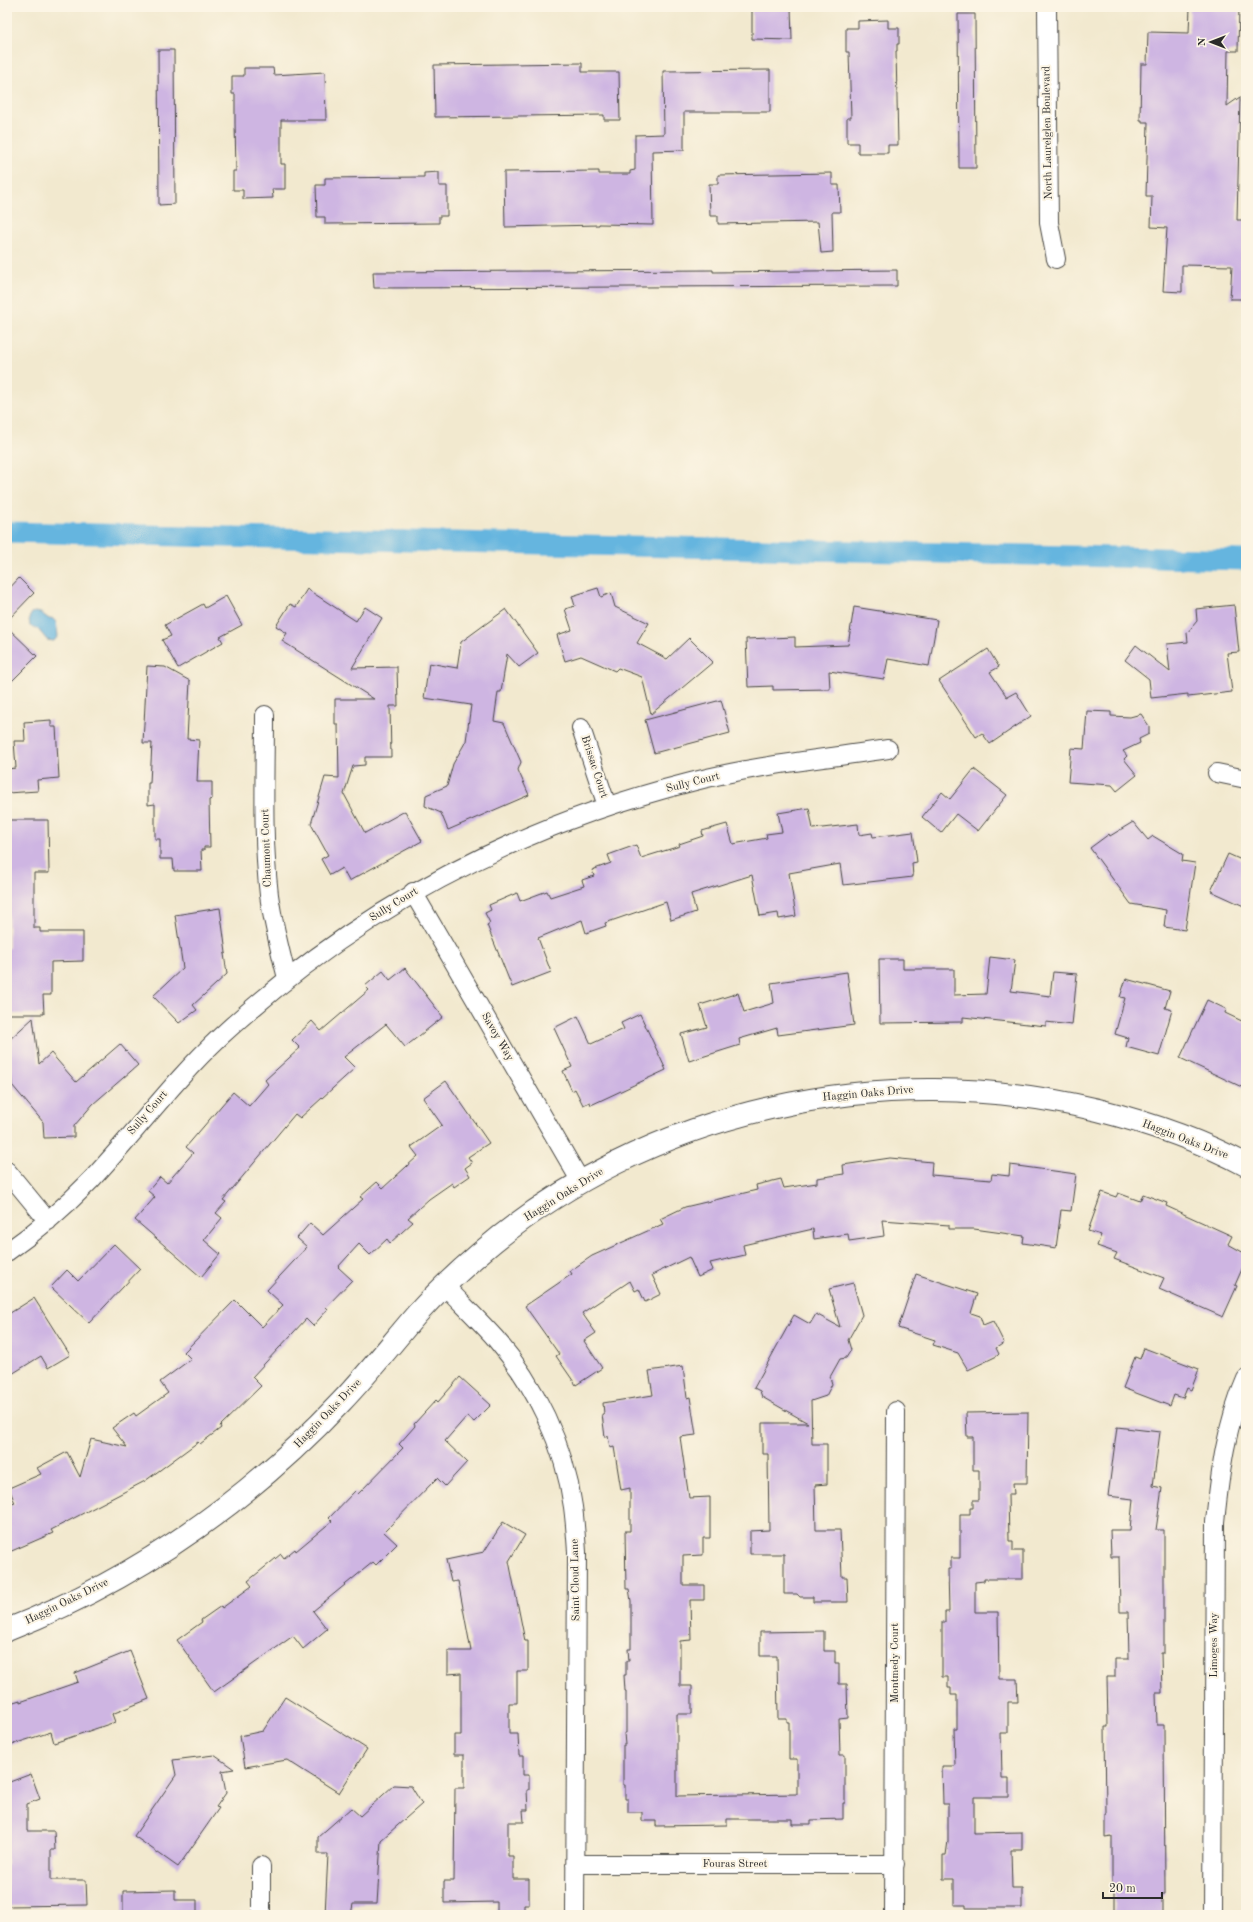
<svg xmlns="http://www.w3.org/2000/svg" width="1253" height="1922" font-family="'Old Standard TT',serif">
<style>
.water{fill:#65b5df;stroke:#487085}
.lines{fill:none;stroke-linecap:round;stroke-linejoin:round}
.canal{stroke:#65b5df;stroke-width:21}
.building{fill:#ceb5e2}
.minor-casing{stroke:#494844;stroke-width:20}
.tertiary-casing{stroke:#494844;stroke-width:24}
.minor{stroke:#fff;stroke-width:18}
.tertiary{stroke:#fff;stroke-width:22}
.labels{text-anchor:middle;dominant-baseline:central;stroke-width:4;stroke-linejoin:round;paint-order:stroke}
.street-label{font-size:11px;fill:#2b2b2b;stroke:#fcf5e5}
</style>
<rect width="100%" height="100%" fill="#fcf5e5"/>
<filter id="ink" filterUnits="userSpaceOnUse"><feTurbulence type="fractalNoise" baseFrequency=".025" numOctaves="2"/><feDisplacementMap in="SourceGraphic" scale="8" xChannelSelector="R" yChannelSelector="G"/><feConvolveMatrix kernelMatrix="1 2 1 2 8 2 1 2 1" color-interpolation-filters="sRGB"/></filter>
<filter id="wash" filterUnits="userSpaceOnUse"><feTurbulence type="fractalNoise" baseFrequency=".012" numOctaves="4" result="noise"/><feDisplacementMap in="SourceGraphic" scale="16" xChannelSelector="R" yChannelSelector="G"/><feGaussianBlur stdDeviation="0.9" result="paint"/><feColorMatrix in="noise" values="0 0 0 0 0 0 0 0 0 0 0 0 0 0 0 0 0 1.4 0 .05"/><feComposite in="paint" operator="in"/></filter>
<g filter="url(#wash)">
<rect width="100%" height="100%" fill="#f2e9cf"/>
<path class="water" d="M 35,612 L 41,613 L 49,619 L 52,618 L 56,622 L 58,636 L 54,641 L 47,640 L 38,629 L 30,626 L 29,618 L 32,613 Z"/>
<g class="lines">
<path class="canal" d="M 7,532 L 1246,560"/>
</g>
<g id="blocks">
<path class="building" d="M 752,7 L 791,7 L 792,40 L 752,39 Z
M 1190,7 L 1239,7 L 1238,51 L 1228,51 L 1227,106 L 1240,97 L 1237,220 L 1246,220 L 1246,299 L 1230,299 L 1232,266 L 1182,265 L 1182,292 L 1163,291 L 1167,228 L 1151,227 L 1152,196 L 1146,196 L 1148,122 L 1142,122 L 1142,120 L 1140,120 L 1141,64 L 1147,64 L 1148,32 L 1189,33 Z
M 958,14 L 975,14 L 976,168 L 959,168 Z
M 888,20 L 888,28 L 899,28 L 899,44 L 897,44 L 897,51 L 896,51 L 898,145 L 888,145 L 888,153 L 858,153 L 858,143 L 847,143 L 847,118 L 851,118 L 849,52 L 846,52 L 846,28 L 858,28 L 858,21 Z
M 158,50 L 174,50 L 175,204 L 159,205 Z
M 582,63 L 582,72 L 619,72 L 620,120 L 604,120 L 604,115 L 435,117 L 434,65 Z
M 244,68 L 273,68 L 274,75 L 325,72 L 326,120 L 281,120 L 281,164 L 285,164 L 285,189 L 272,189 L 273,198 L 243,199 L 243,190 L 233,190 L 233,171 L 236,171 L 235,123 L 235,94 L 232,94 L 232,76 L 244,76 Z
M 770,70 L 770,112 L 684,112 L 684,150 L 652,151 L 653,225 L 599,224 L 599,225 L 505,227 L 504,172 L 599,171 L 599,174 L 630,174 L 630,171 L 635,170 L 635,135 L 664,134 L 663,71 Z
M 439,172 L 439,186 L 447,186 L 447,216 L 439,216 L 439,223 L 325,224 L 325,217 L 317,217 L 316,185 L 325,185 L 325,178 L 424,177 L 424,173 Z
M 832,173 L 832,185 L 839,185 L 840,212 L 832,212 L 833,252 L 821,253 L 818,222 L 718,224 L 718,216 L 710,216 L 709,184 L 718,184 L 718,175 Z
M 713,270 L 713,272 L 897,270 L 897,286 L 374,288 L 373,272 Z
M 19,578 L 34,593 L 7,621 L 7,591 Z
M 598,588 L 601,597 L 611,593 L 615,607 L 649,623 L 637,643 L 667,659 L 689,638 L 713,662 L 651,714 L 642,677 L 618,668 L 615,671 L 581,656 L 565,661 L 557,635 L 572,630 L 565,609 L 575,606 L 572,596 Z
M 307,589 L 356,621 L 365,607 L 382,618 L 352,668 L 397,667 L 398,706 L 390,706 L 391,757 L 365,757 L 365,765 L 353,766 L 344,794 L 365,833 L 405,811 L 422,841 L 349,881 L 342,868 L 330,875 L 321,859 L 328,855 L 311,824 L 325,777 L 339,778 L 338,724 L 335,724 L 335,699 L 374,699 L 282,641 L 287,633 L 276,626 L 290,604 L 296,607 Z
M 226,596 L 242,625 L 220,637 L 223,642 L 178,668 L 162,640 L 171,636 L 165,625 L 203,604 L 205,608 Z
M 1234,605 L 1239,652 L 1227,653 L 1232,692 L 1188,697 L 1188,694 L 1151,698 L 1149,679 L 1125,660 L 1136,645 L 1170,672 L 1167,644 L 1188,642 L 1187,633 L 1197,621 L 1196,609 Z
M 854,607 L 937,620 L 929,666 L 888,659 L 884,679 L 829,671 L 830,689 L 773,690 L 773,686 L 748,687 L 746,639 L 795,637 L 795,647 L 848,645 Z
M 506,609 L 538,653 L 519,667 L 507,654 L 501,692 L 498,692 L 494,721 L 504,723 L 521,762 L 518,770 L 529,795 L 448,830 L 441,813 L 425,806 L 426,795 L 447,786 L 453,764 L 466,741 L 471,705 L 424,698 L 429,663 L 457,668 L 461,642 Z
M 7,627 L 37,656 L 7,686 Z
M 988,649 L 999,667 L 990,672 L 1007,697 L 1016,692 L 1031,716 L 990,744 L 982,733 L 976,737 L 939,681 Z
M 147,666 L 165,667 L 190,681 L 187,739 L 199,740 L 197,782 L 212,782 L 212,799 L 209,800 L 210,847 L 204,847 L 204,850 L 201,850 L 202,871 L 174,871 L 173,859 L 160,859 L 160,839 L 155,839 L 155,804 L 148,805 L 148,783 L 150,783 L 152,743 L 143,743 Z
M 721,700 L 730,733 L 654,753 L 645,720 Z
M 1087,711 L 1111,712 L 1111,716 L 1130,717 L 1141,714 L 1149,726 L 1149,734 L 1139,739 L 1140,743 L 1123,751 L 1127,756 L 1124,759 L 1137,775 L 1117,791 L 1112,785 L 1068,782 L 1071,748 L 1084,749 Z
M 51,720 L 51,727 L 56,727 L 59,778 L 37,780 L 38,791 L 7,793 L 7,769 L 16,768 L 14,741 L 25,741 L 24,722 Z
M 974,769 L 1007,795 L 978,831 L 956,814 L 941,833 L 922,817 L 942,792 L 950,799 Z
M 809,808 L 813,829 L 858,824 L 859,835 L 872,833 L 873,837 L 913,832 L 917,862 L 912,863 L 913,877 L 843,885 L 840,864 L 789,873 L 796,916 L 779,919 L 778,913 L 760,916 L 752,875 L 691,894 L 696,912 L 671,920 L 666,902 L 605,923 L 606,926 L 586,933 L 582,920 L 538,938 L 551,972 L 512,987 L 487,925 L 490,923 L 485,913 L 491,910 L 489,905 L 517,893 L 520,901 L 547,891 L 550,897 L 584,886 L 582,880 L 594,876 L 592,870 L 611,863 L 608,855 L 636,845 L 641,858 L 680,846 L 679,844 L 703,836 L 702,831 L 727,824 L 733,844 L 767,838 L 766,834 L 782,832 L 778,813 Z
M 7,820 L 48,820 L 49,873 L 34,873 L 34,928 L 40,928 L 40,932 L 83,932 L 83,961 L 51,962 L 51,995 L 43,995 L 44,1014 L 7,1014 L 7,948 L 9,948 Z
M 1133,822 L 1148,840 L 1153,836 L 1183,854 L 1182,861 L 1195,863 L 1185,930 L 1164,927 L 1166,910 L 1131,904 L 1090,848 L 1109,834 L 1110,836 Z
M 1228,854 L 1246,862 L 1246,907 L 1211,891 Z
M 220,908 L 226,953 L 224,954 L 227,974 L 193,1005 L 197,1010 L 179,1023 L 153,996 L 183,968 L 175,915 Z
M 990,957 L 1015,960 L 1011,991 L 1050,996 L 1053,972 L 1077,974 L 1072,1025 L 1046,1022 L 1046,1026 L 963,1017 L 963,1022 L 880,1023 L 879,959 L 903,959 L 903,969 L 954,969 L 954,995 L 986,994 Z
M 405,968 L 443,1017 L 405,1047 L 386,1024 L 344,1057 L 355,1068 L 300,1118 L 295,1114 L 223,1200 L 226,1202 L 216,1213 L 222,1218 L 204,1240 L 220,1254 L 201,1277 L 135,1220 L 155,1197 L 148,1191 L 160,1177 L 167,1183 L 193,1153 L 186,1147 L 233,1092 L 249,1106 L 268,1084 L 265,1080 L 300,1048 L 292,1040 L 312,1021 L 321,1031 L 369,990 L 365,986 L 383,971 L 390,980 Z
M 847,972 L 854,1025 L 778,1035 L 777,1028 L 739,1039 L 740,1045 L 689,1061 L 681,1034 L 707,1027 L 700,1005 L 738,993 L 744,1012 L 774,1003 L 771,983 Z
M 1126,979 L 1170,991 L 1165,1008 L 1172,1010 L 1159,1056 L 1126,1047 L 1128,1038 L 1115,1034 L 1125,998 L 1120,997 Z
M 1207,1000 L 1226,1009 L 1225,1013 L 1246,1023 L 1246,1089 L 1180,1058 Z
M 640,1014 L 666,1070 L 591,1105 L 590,1102 L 583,1105 L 575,1089 L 572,1091 L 563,1071 L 572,1067 L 554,1028 L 578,1016 L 591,1044 L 624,1029 L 621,1023 Z
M 33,1018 L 39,1064 L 51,1053 L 76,1082 L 120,1044 L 138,1065 L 93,1104 L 74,1126 L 74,1137 L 44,1138 L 43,1122 L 12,1085 L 9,1040 Z
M 446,1081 L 489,1143 L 468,1157 L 472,1163 L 465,1168 L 470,1176 L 454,1187 L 452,1183 L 429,1199 L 408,1218 L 413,1222 L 390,1243 L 387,1239 L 370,1255 L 359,1244 L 338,1267 L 352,1280 L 326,1307 L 328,1309 L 313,1326 L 306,1319 L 252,1377 L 261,1386 L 220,1426 L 221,1428 L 200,1444 L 198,1442 L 145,1481 L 51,1530 L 53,1533 L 7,1553 L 7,1506 L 15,1503 L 9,1488 L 41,1474 L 37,1468 L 67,1452 L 80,1477 L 91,1439 L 127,1447 L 112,1428 L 134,1413 L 136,1416 L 168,1393 L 160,1382 L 191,1359 L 184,1352 L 235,1300 L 262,1327 L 283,1305 L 267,1290 L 307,1247 L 297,1238 L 310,1223 L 323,1235 L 363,1199 L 360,1197 L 377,1182 L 383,1188 L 418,1156 L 411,1147 L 442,1125 L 423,1098 Z
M 890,1158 L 932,1162 L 931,1175 L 991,1180 L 992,1174 L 1009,1176 L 1010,1165 L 1076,1174 L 1071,1211 L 1061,1210 L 1056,1248 L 1023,1243 L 1024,1236 L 974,1229 L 949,1229 L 949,1225 L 882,1220 L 884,1236 L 849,1241 L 848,1234 L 814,1239 L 813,1229 L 743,1245 L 745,1255 L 710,1263 L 713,1270 L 698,1277 L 689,1257 L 652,1275 L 661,1294 L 645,1302 L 639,1289 L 635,1291 L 630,1281 L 582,1313 L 596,1333 L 584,1341 L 602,1368 L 576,1385 L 556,1356 L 559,1354 L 525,1306 L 572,1274 L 570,1271 L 592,1256 L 663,1224 L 660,1219 L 685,1207 L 757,1190 L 756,1185 L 781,1179 L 784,1188 L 817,1183 L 817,1178 L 844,1174 L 843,1165 Z
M 1102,1192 L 1116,1197 L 1118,1193 L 1140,1201 L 1143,1194 L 1167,1203 L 1166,1206 L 1232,1236 L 1228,1244 L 1246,1254 L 1246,1260 L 1235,1285 L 1237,1286 L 1223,1317 L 1159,1289 L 1164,1278 L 1114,1259 L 1117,1253 L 1097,1246 L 1101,1235 L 1088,1231 Z
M 114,1244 L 140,1269 L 89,1323 L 51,1287 L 67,1270 L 78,1281 Z
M 916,1274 L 977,1294 L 971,1313 L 980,1316 L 983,1325 L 993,1321 L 1004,1343 L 996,1348 L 999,1354 L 997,1356 L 968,1370 L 958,1353 L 933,1345 L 935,1340 L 898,1328 Z
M 853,1283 L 862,1315 L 848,1340 L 851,1350 L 846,1358 L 840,1359 L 830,1377 L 832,1384 L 826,1396 L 811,1401 L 812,1444 L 827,1444 L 827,1484 L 815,1485 L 816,1530 L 840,1530 L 842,1577 L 847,1577 L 848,1602 L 813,1602 L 813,1597 L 800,1597 L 797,1594 L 784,1594 L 784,1554 L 750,1554 L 750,1531 L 769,1530 L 768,1454 L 762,1454 L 762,1423 L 808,1423 L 762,1397 L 760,1391 L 754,1388 L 794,1315 L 810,1324 L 816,1314 L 840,1327 L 829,1289 Z
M 34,1298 L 70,1355 L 48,1368 L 41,1356 L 7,1377 L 7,1315 Z
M 1144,1348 L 1199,1369 L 1191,1390 L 1187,1388 L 1183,1398 L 1174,1395 L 1170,1406 L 1123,1388 L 1135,1357 L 1140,1359 Z
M 683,1366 L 687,1398 L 690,1397 L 696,1435 L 680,1437 L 689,1498 L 710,1497 L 710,1538 L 703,1538 L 703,1555 L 683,1556 L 683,1585 L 704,1585 L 704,1600 L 690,1600 L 691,1640 L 680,1641 L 680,1686 L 692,1686 L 692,1714 L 677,1714 L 677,1796 L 797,1794 L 797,1759 L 789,1759 L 789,1722 L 787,1722 L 787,1719 L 778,1719 L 777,1656 L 760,1656 L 760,1632 L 824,1631 L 824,1651 L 835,1651 L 835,1663 L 839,1663 L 839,1684 L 847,1684 L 848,1718 L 839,1719 L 840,1755 L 845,1755 L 845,1803 L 843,1803 L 843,1819 L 811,1820 L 811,1824 L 792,1824 L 792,1819 L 727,1819 L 727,1825 L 656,1826 L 656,1821 L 642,1821 L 642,1812 L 628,1812 L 628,1799 L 625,1799 L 625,1785 L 623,1785 L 623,1745 L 625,1745 L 624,1733 L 626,1733 L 626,1691 L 625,1691 L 624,1675 L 626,1675 L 626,1661 L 629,1661 L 628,1649 L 631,1649 L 631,1601 L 629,1589 L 626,1589 L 625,1531 L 630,1531 L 630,1488 L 621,1490 L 614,1447 L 610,1448 L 608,1436 L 605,1437 L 602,1414 L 604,1414 L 603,1403 L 653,1395 L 649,1371 Z
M 460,1377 L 491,1405 L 474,1422 L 467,1416 L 445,1441 L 467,1462 L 445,1486 L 437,1478 L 384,1532 L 397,1544 L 376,1565 L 373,1562 L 313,1611 L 327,1629 L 303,1649 L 293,1636 L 214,1692 L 177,1640 L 202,1622 L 201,1620 L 221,1606 L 222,1608 L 252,1586 L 248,1581 L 281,1554 L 284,1558 L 295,1549 L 296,1551 L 332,1521 L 329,1518 L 355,1491 L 358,1494 L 403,1448 L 399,1444 L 415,1426 L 414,1424 L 436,1400 L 438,1402 Z
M 1028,1412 L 1027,1483 L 1013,1483 L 1014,1494 L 1008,1494 L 1009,1541 L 1013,1541 L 1013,1551 L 1023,1551 L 1023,1579 L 984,1579 L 984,1581 L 975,1582 L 975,1612 L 998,1612 L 999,1679 L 1017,1679 L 1018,1702 L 1008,1702 L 1008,1733 L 1001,1733 L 1002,1778 L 1009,1778 L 1009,1797 L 974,1797 L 974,1833 L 1022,1832 L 1022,1850 L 1011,1850 L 1012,1888 L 1022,1888 L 1022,1908 L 966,1908 L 966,1905 L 954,1905 L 954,1879 L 943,1879 L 943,1855 L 946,1855 L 948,1841 L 948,1804 L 943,1804 L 942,1766 L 955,1766 L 954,1729 L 957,1729 L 957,1695 L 951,1695 L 951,1688 L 948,1688 L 948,1677 L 942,1677 L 942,1622 L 945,1622 L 945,1612 L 949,1612 L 948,1569 L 951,1569 L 951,1558 L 960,1558 L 960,1514 L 970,1514 L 970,1508 L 973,1508 L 973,1500 L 979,1500 L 979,1470 L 973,1470 L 973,1437 L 967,1437 L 966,1413 Z
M 1117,1427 L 1160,1432 L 1153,1486 L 1162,1488 L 1156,1530 L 1164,1530 L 1164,1653 L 1161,1653 L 1162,1693 L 1156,1693 L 1157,1725 L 1164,1725 L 1165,1895 L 1162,1895 L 1162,1915 L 1115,1915 L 1115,1887 L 1112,1887 L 1112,1836 L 1105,1837 L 1105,1814 L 1106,1814 L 1105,1726 L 1108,1726 L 1107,1677 L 1115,1677 L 1115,1659 L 1129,1659 L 1128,1612 L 1120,1612 L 1119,1557 L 1111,1557 L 1110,1530 L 1130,1530 L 1133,1499 L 1108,1496 Z
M 503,1522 L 525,1535 L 509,1561 L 525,1641 L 528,1641 L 528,1671 L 517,1671 L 517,1703 L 509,1703 L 509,1734 L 518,1734 L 519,1756 L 523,1756 L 523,1775 L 529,1775 L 529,1790 L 527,1790 L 528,1810 L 523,1810 L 524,1822 L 508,1822 L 508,1856 L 513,1856 L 513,1879 L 529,1879 L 529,1905 L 524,1905 L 524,1915 L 497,1915 L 497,1902 L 444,1903 L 444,1881 L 454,1881 L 455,1788 L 464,1788 L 464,1755 L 454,1755 L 454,1735 L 461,1735 L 461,1673 L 448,1674 L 448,1651 L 471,1651 L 458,1581 L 451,1582 L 446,1560 L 484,1552 Z
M 130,1651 L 149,1699 L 112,1714 L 115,1722 L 54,1743 L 51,1732 L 7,1746 L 7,1704 L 20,1700 L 20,1702 L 78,1682 L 75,1673 Z
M 285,1697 L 367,1749 L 339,1793 L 287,1760 L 245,1767 L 240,1736 L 263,1731 Z
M 214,1755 L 234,1769 L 222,1771 L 226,1793 L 216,1807 L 219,1808 L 178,1867 L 134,1836 L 176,1775 L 173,1760 Z
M 31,1774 L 40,1799 L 27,1804 L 27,1831 L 54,1831 L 55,1850 L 51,1850 L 51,1880 L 86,1880 L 87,1905 L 7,1906 L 7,1783 Z
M 394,1785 L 411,1786 L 422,1804 L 381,1840 L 377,1904 L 353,1904 L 351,1915 L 325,1915 L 328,1854 L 318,1854 L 318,1837 L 351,1808 L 360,1816 Z
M 175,1890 L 175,1900 L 197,1900 L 197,1915 L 123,1915 L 123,1891 Z"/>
</g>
</g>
<g filter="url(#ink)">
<use href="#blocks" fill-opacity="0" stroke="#494844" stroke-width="1"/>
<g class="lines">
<g class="minor-casing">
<path id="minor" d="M 1047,7 L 1049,223 L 1056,259
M 265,715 C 265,775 262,835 269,895 C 273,923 280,951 287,978
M 581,728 L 607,806
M 1217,773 L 1246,779
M 413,892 L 581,1182
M 7,1171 L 48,1221
M 7,1252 C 37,1231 65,1207 91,1180 C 135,1133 173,1081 221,1036 C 356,911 513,827 691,782 C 756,765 823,759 888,749
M 445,1286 C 461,1303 479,1320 495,1338 C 535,1384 565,1446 573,1507 C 575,1522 576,1537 577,1552 L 575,1915
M 575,1864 L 895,1864
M 261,1866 L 261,1915
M 894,1915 L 896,1411
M 1213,1915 L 1215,1522 C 1220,1473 1226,1424 1246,1379"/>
</g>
<g class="tertiary-casing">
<path id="tertiary" d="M 7,1630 C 135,1580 248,1501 342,1401 C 368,1374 392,1343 417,1314 C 436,1293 457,1273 479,1254 C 648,1108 883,1058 1098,1110 C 1149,1123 1200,1140 1246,1165"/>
</g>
<use href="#minor" class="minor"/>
<use href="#tertiary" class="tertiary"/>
</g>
</g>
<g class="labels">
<g class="street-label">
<text transform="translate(1048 133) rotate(-91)">North Laurelglen Boulevard</text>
<text transform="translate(594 767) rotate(72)">Brissac Court</text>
<text transform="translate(693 783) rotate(-14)">Sully Court</text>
<text transform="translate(267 848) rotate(-92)">Chaumont Court</text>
<text transform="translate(394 905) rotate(-32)">Sully Court</text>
<text transform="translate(497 1037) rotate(60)">Savoy Way</text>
<text transform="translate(868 1094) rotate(-5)">Haggin Oaks Drive</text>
<text transform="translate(148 1113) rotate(-49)">Sully Court</text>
<text transform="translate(1185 1140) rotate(21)">Haggin Oaks Drive</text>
<text transform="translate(564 1195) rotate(-32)">Haggin Oaks Drive</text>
<text transform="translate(328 1414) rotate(-46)">Haggin Oaks Drive</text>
<text transform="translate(576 1580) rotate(-91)">Saint Cloud Lane</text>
<text transform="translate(67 1602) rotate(-26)">Haggin Oaks Drive</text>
<text transform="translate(1214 1645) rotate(-90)">Limoges Way</text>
<text transform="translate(895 1663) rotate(-90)">Montmedy Court</text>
<text x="735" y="1864">Fouras Street</text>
</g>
</g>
<rect width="1253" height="1922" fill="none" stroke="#fcf5e5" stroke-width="24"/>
<g transform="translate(1211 42) rotate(270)" stroke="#fcf5e5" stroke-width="3" paint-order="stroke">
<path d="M0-3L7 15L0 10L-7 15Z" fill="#2b2b2b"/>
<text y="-6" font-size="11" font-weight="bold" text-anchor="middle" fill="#2b2b2b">N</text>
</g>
<path d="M1103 1892v6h59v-6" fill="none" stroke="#2b2b2b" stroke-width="2"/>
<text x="1109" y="1892" font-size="12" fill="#2b2b2b" stroke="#fcf5e5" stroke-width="3" paint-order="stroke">20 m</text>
</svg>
